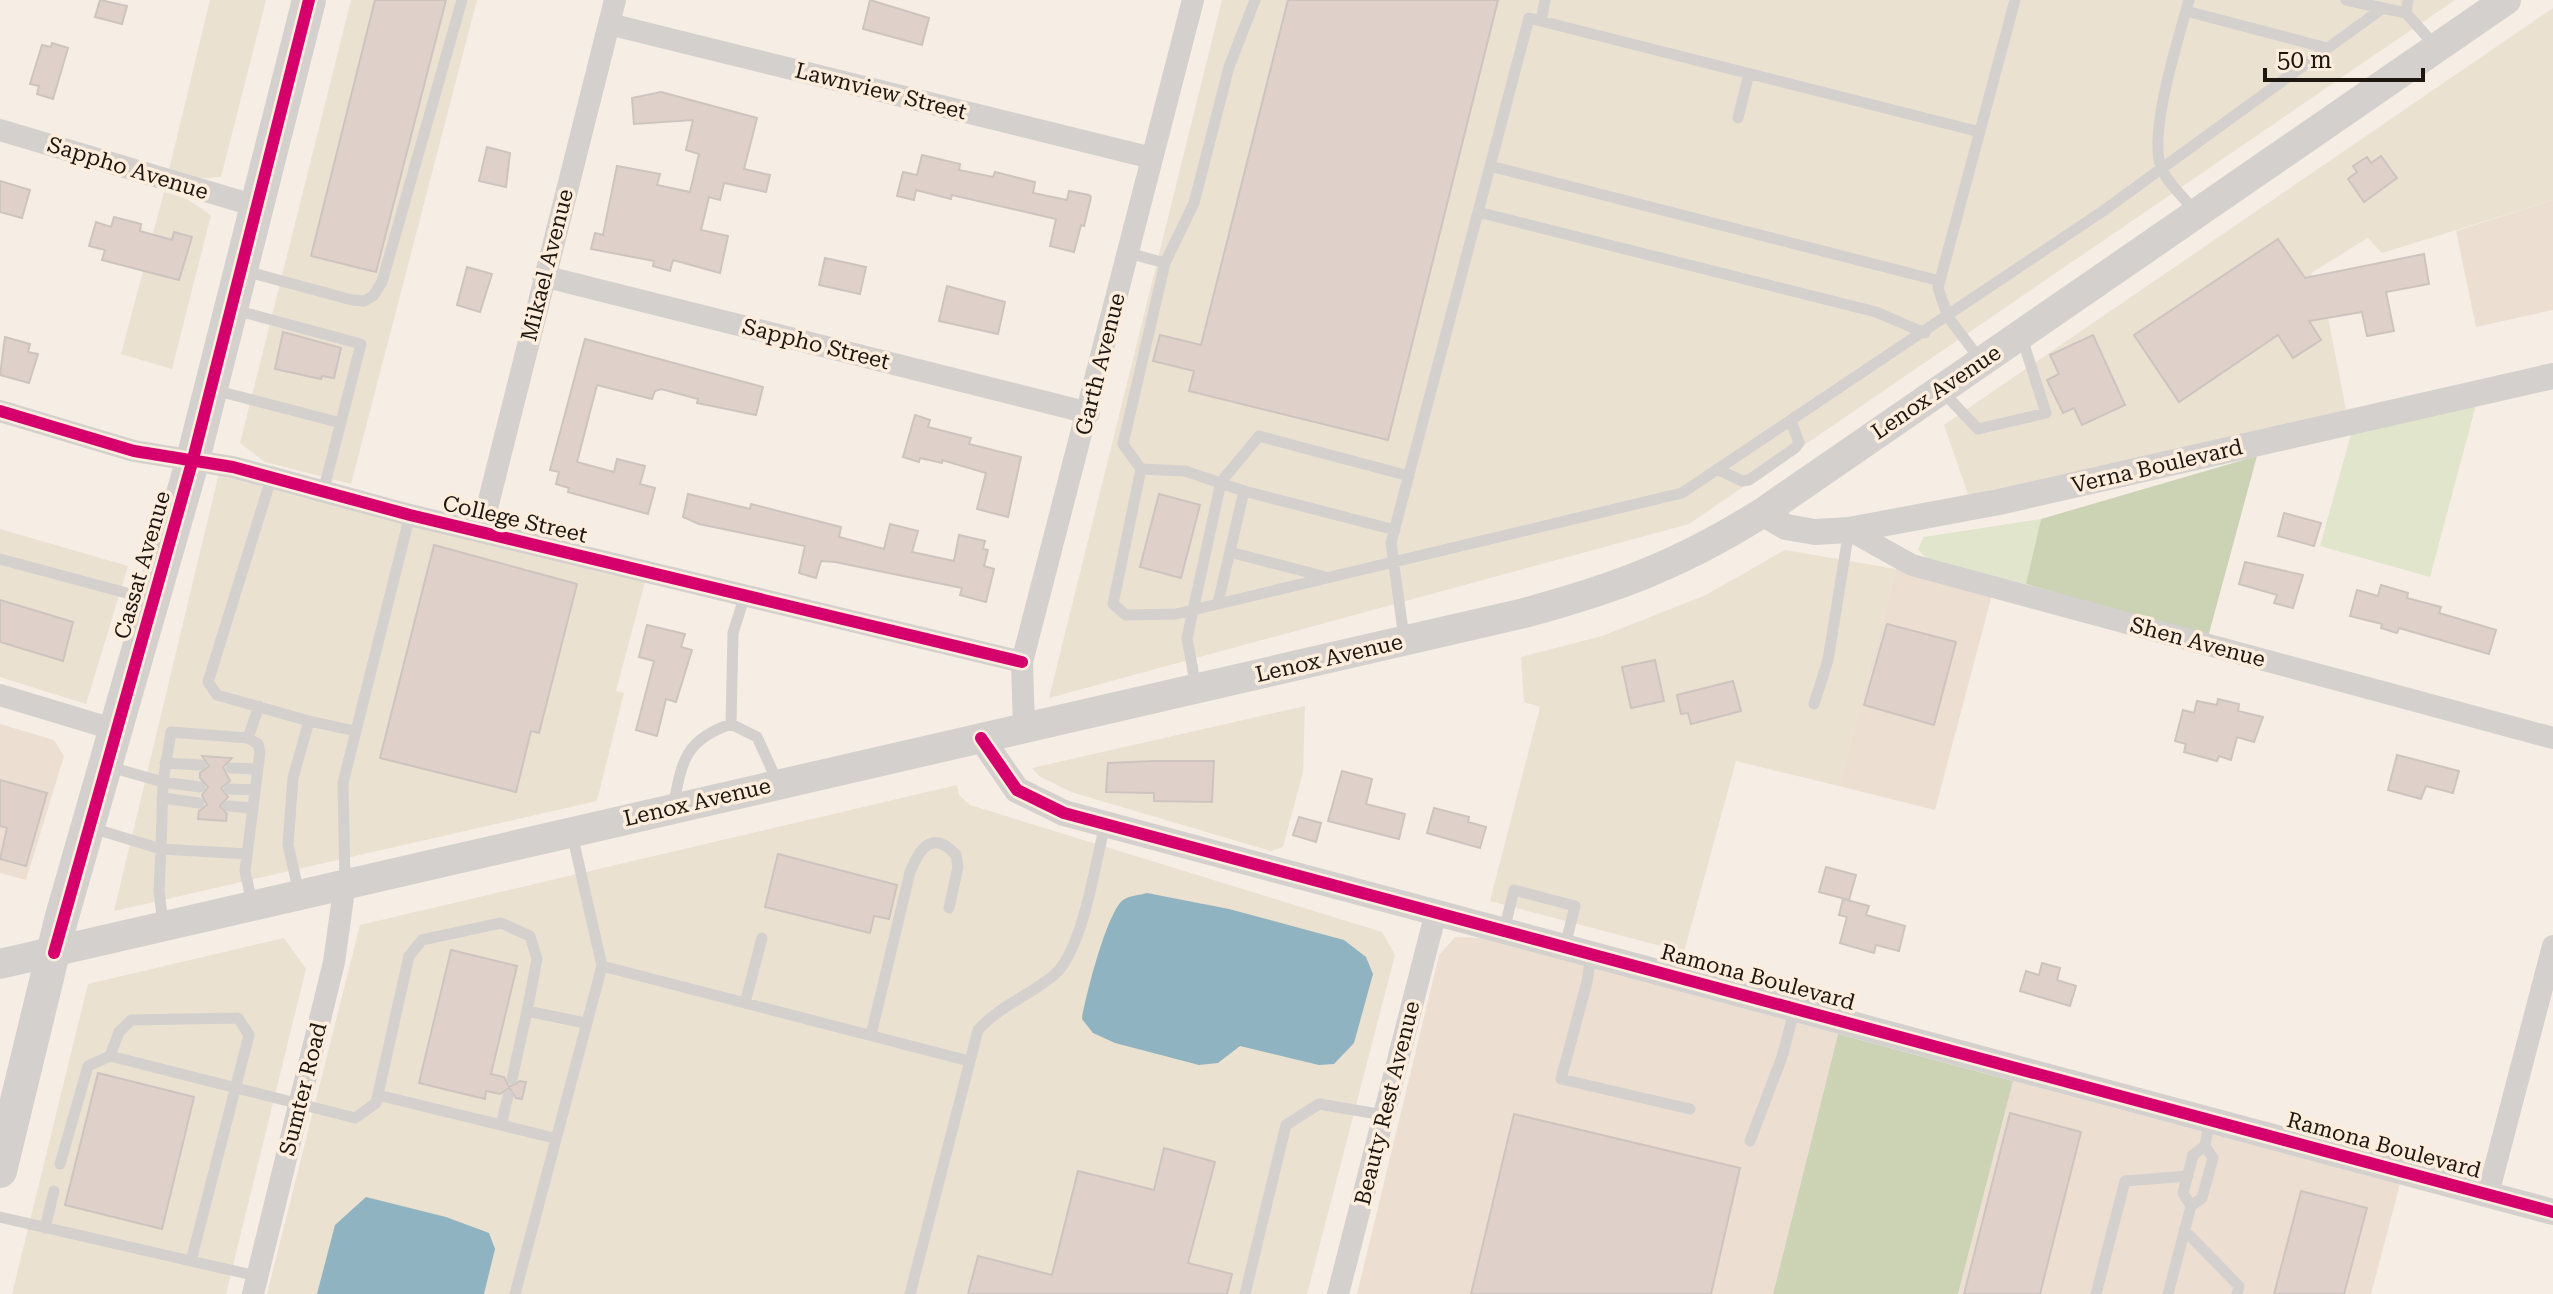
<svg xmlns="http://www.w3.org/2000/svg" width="2553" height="1294" font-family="'Roboto Serif',serif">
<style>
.commercial{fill:#eae1d1}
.industrial{fill:#ecdfd2}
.green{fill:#e1e5cc}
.forest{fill:#ccd2b4}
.water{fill:#90b3c1}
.building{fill:#dfd1ca;stroke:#cec4bf;stroke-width:2}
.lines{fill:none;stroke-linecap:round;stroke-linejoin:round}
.service{stroke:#d3d0ce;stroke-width:11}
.minor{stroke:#d3d0ce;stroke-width:22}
.tertiary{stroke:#d3d0ce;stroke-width:26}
.secondary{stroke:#d3d0ce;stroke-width:30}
.primary{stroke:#d3d0ce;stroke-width:34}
.cycleway-casing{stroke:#fdeddd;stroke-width:17}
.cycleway{stroke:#d6006c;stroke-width:12}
.labels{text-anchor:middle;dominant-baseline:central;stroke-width:7;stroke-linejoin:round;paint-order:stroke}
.street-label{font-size:22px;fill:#1e1710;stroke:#fdeddd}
</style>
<rect width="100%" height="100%" fill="#f6ede4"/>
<path class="commercial" d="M 210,0 L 266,0 L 221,177 L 193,179 L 168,174 Z
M 351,0 L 477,0 L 351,484 L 265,462 L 240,443 Z
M 1222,0 L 2455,0 L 1689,524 L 1049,698 Z
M 2553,8 L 2553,200 L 2382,253 L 2368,238 L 2311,273 L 2323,292 L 2346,410 L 1969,497 L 1944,425 Z
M 164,192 L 185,198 L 211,215 L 172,369 L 121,354 Z
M 219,473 L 645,582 L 616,691 L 624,693 L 597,801 L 114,911 Z
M 0,529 L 128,566 L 86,704 L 0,677 Z
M 1785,550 L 1896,569 L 1839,786 L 1736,761 L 1684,952 L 1490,901 L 1540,707 L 1524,702 L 1521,657 L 1602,636 L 1706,595 Z
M 1305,706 L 1303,772 L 1283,847 L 1271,851 L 1071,792 L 1039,776 L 1032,768 Z
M 957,785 L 959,795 L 970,805 L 1382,932 L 1395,955 L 1307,1294 L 267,1294 L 360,925 Z
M 284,938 L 306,969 L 226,1294 L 12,1294 L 88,984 Z"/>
<path class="industrial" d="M 2553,200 L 2553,310 L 2476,327 L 2456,231 Z
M 1896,569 L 1992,595 L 1935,810 L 1839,786 Z
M 0,724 L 54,740 L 64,756 L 26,880 L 0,873 Z
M 1455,937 L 1482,938 L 1838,1034 L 1773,1294 L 1357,1294 L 1439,955 Z
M 2013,1081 L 2400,1184 L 2371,1294 L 1958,1294 Z"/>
<path class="green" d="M 2476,405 L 2430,577 L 2320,546 L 2351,434 Z
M 2041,519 L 2026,584 L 1926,558 L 1918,549 L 1924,537 Z"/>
<path class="forest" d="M 2257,456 L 2208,637 L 2026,584 L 2041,519 Z
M 1838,1034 L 2013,1081 L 1958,1294 L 1773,1294 Z"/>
<path class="water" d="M 1147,893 L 1229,909 L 1344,940 L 1366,957 L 1373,974 L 1354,1043 L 1334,1064 L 1319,1065 L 1240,1046 L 1218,1063 L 1199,1065 L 1115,1043 L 1093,1033 L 1082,1019 C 1085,998 1107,912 1123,900 C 1128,896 1140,895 1147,893 Z
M 366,1197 L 446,1217 L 489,1233 L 495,1249 L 484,1294 L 317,1294 L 335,1225 Z"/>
<path class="building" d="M 100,0 L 127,6 L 122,24 L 95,17 Z
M 375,0 L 446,0 L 376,272 L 311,256 Z
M 870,0 L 929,18 L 922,45 L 863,29 Z
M 1288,0 L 1498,0 L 1388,440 L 1189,391 L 1194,371 L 1153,361 L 1160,335 L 1201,345 Z
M 52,43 L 68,48 L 53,99 L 37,94 L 39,86 L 30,84 L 42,45 L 51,47 Z
M 661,92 L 757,118 L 744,169 L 770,175 L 766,192 L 724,183 L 720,200 L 709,197 L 701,230 L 728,236 L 720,273 L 673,260 L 670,271 L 653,266 L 654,261 L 591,249 L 595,233 L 603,235 L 617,166 L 660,174 L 657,185 L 690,192 L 699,154 L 686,150 L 693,120 L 634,124 L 632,98 Z
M 487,147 L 510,153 L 506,187 L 479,181 Z
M 922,155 L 960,164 L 959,170 L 993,177 L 995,172 L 1035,182 L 1033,193 L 1067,200 L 1069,191 L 1089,195 L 1091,197 L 1084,226 L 1081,225 L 1074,252 L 1050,246 L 1056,219 L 952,195 L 951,199 L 916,190 L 914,200 L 897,196 L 903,172 L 917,175 Z
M 2381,156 L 2397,178 L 2364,202 L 2348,179 L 2357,172 L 2353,166 L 2367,157 L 2371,163 Z
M 0,181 L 30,190 L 22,218 L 0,212 Z
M 114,217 L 141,224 L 140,231 L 172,240 L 174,232 L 192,237 L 179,280 L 102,260 L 105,250 L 89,246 L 96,222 L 111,227 Z
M 2278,239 L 2305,278 L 2424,254 L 2429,284 L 2386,292 L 2394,331 L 2367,336 L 2362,312 L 2309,321 L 2321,340 L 2293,358 L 2278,335 L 2179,402 L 2134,335 Z
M 825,258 L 866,267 L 860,294 L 819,285 Z
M 467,267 L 492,274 L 480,312 L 457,305 Z
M 947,286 L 1005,302 L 998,334 L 939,321 Z
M 283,332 L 341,348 L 334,378 L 322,376 L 321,379 L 275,369 Z
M 2093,335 L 2125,405 L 2082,425 L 2074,408 L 2063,413 L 2047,380 L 2059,374 L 2050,355 Z
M 5,337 L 30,344 L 28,352 L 38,354 L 29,383 L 0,375 Z
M 585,339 L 763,387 L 756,415 L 697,403 L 698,399 L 661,389 L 655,391 L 652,399 L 597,385 L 577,462 L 614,472 L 617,459 L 645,466 L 640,484 L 655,488 L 648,514 L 568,492 L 569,488 L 556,484 L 559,472 L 550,470 Z
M 915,415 L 930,420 L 928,427 L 971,438 L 969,444 L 1021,457 L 1008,517 L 977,509 L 986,473 L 942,460 L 942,463 L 920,458 L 919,462 L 903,457 Z
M 688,494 L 750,509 L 751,504 L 841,527 L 839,537 L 884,549 L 890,524 L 918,531 L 912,552 L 954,561 L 959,535 L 985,541 L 983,549 L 988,550 L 984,566 L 994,569 L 986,602 L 960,595 L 962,588 L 835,562 L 821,561 L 816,578 L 799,573 L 805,546 L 699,524 L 683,517 Z
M 1159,494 L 1200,505 L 1181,578 L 1140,567 Z
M 2284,513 L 2321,523 L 2314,546 L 2278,536 Z
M 434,545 L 577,584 L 539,733 L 531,731 L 516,792 L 380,758 Z
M 2245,562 L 2303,575 L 2293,608 L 2274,603 L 2277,595 L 2239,584 Z
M 2381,585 L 2408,593 L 2407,598 L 2441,607 L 2439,613 L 2496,630 L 2489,654 L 2399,628 L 2397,633 L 2381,628 L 2382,624 L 2350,616 L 2357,590 L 2378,596 Z
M 0,600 L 73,622 L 63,661 L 0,642 Z
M 1887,624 L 1956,642 L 1934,725 L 1864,705 Z
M 647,625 L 685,634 L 681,647 L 692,650 L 676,702 L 666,699 L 657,736 L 636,730 L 654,661 L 639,657 Z
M 1655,660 L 1664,701 L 1631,708 L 1622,667 Z
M 1733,681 L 1741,711 L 1691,724 L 1688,713 L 1681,714 L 1677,695 Z
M 2218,699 L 2239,704 L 2238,711 L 2263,717 L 2254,742 L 2237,737 L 2231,760 L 2219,756 L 2217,761 L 2184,752 L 2186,744 L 2175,741 L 2183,710 L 2194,713 L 2197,701 L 2217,705 Z
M 2397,755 L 2459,771 L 2453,793 L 2426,786 L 2421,799 L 2388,790 Z
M 202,756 L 232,758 L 223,767 L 230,781 L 221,788 L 228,797 L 220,806 L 227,814 L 226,821 L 198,819 L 199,811 L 207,805 L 202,795 L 208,787 L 200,778 L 200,773 L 209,766 Z
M 1154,761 L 1214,761 L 1212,802 L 1154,801 L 1154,793 L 1106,792 L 1108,763 Z
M 1342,771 L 1372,779 L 1366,804 L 1405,814 L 1399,839 L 1328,821 Z
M 0,780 L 47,793 L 26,866 L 0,859 L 7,828 L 0,826 Z
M 1434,808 L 1469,817 L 1468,822 L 1486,827 L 1480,848 L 1427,833 Z
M 1299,817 L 1321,823 L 1316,842 L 1293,835 Z
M 778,854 L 897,885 L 889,919 L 874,916 L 870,933 L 765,907 Z
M 1826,867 L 1856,875 L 1849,900 L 1819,892 Z
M 1843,899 L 1869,906 L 1866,915 L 1905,926 L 1899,951 L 1876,945 L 1874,953 L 1840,943 L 1847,917 L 1839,915 Z
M 451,950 L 517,966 L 491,1074 L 504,1077 L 509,1087 L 520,1081 L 526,1082 L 522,1099 L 516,1098 L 509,1088 L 500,1094 L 486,1091 L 485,1099 L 419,1083 Z
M 2042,963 L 2060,968 L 2057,980 L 2076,986 L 2070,1006 L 2020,991 L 2026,971 L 2039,975 Z
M 98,1073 L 194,1097 L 162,1229 L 65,1205 Z
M 2010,1113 L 2081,1132 L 2040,1294 L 1964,1294 Z
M 1514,1114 L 1740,1168 L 1711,1294 L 1471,1294 Z
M 1164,1148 L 1215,1162 L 1188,1263 L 1232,1274 L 1227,1294 L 968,1294 L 978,1256 L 1052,1275 L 1078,1171 L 1154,1190 Z
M 2301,1191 L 2367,1208 L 2344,1294 L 2274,1294 Z"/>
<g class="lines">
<path class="service" d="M 1255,0 L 1229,67 L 1194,203 L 1165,263 L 1123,444 L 1141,469 L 1113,604 L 1126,615 L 1176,614 L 1682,493 L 2103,211 L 2383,8
M 2189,0 C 2179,37 2148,132 2161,167 C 2166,182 2186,199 2195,212
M 2346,0 L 2406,13 L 2437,48
M 2186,11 L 2327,48
M 2406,13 L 2408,0
M 1541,21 L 1545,0
M 1738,118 L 1749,74
M 1490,166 L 1940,281
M 1478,212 L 1876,312 L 1925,333
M 1128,253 L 1165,263
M 245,271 L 352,300 L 364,301 L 373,296 L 382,282 L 462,0
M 235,310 L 361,344 L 323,492
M 1982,362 L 1948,317 L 1938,288 L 2015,0
M 214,390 L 341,423
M 1941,390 L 1978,429 L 2046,413 L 2022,338
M 1141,469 L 1185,471 L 1244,491 L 1395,530
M 1717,469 L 1742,481 L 1749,480 L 1795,448 L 1799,443 L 1791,421
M 271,479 L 208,682 L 217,695 L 309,721 L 293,778 L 288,845 L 299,893
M 1230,552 L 1322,576
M 0,559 L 149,599
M 1218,603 L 1244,491
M 1404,638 L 1391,543 L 1529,18 L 1980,132
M 1196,687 L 1187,638 L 1221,482 L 1259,436 L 1409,476
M 1814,704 L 1828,660 L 1849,530
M 309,721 L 355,731
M 731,724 L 757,737 L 778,783
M 248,738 L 259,706
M 165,763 L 201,765
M 110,767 L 163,782 L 200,787
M 231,768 L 257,769
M 229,789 L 255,790
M 162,798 L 199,803
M 228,806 L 252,808
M 673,807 C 682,762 684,740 731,724 L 733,633 L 745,595
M 92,828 L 161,849 L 159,891 L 163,924
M 247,854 L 161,849 L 163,782 L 171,732 L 248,738 L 258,744 L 260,752 L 245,871 L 252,903
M 345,883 L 343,783 L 410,515
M 1504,930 L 1514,890 L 1575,906 L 1565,946
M 1591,953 L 1587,982 L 1561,1079 L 1690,1109
M 602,966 L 969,1061
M 745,1003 L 762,938
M 871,1035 L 910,872 C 919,850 932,828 956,855 L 958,867 L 949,908
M 512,1079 L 527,1011
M 378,1095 L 554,1138
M 501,1125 L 508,1096
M 1750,1141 L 1782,1057 L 1795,1008
M 2205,1146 L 2213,1158 L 2202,1198 L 2191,1206 L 2183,1193 L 2193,1155 L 2205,1146 L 2210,1119
M 60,1164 L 88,1066 L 110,1056 L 355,1118 L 376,1103 L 409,956 L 422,940 L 501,923 L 530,936 L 537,959 L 527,1011 L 585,1023
M 0,1217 L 191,1261 L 249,1035 L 238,1018 L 131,1020 L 119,1032 L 110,1056
M 45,1228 L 54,1191
M 2184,1230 L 2239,1286 L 2237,1294
M 191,1261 L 257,1276
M 515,1294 L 602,966 L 572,834
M 910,1294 L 978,1030 C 1000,1006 1028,996 1053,976 C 1083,952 1095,863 1105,825
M 1245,1294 L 1286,1125 L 1319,1104 L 1384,1115
M 2096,1294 L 2125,1181 L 2188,1176
M 2168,1294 L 2191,1206"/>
<path class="minor" d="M 609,24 L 1152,158
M 0,130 L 256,206
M 543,276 L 1089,413
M 0,411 L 134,451 L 233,467 L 410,515 L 1022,662
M 1849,530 L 1912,565 L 2553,738
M 481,532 L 615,0
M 0,695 L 116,730
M 1024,729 L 1022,662 L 1193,0
M 2488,1194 L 2553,946
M 253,1294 L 334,962 L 345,883
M 1338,1294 L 1436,912"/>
<path class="tertiary" d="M 1762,513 L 1786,527 L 1815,532 L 1849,530 L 1999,502 L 2553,376
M 981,738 L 1017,790 L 1064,813 L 2553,1212"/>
<path class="secondary" d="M 0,964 L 1524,613 C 1617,588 1681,564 1762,513 L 2506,0"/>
<path class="primary" d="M 0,1171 L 61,920 L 193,459 L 309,0"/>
<g class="cycleway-casing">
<path id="cycleway" d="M 0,411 L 134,451 L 233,467 L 410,515 L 1022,662
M 981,738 L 1017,790 L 1064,813 L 2553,1212
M 54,953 L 193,459 L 309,0"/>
</g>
<use href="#cycleway" class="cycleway"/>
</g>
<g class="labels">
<g class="street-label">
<text transform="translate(881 91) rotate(14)">Lawnview Street</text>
<text transform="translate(128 168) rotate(17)">Sappho Avenue</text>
<text transform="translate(547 265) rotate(-76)">Mikael Avenue</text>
<text transform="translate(816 344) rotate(14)">Sappho Street</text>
<text transform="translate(1100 364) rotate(-76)">Garth Avenue</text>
<text transform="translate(1936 392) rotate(-34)">Lenox Avenue</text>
<text transform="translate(2157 466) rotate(-13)">Verna Boulevard</text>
<text transform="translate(515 519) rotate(13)">College Street</text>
<text transform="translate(142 565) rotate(-74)">Cassat Avenue</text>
<text transform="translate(2198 642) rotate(15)">Shen Avenue</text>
<text transform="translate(1329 658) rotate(-13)">Lenox Avenue</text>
<text transform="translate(697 802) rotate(-13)">Lenox Avenue</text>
<text transform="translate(1758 977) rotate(15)">Ramona Boulevard</text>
<text transform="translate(303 1089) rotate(-76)">Sumter Road</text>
<text transform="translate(1387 1103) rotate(-76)">Beauty Rest Avenue</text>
<text transform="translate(2384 1145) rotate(15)">Ramona Boulevard</text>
</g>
</g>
<path d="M2265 68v12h158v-12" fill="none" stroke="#1e1710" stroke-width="4"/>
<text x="2277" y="68" font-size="24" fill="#1e1710" stroke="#fdeddd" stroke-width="6" paint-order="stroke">50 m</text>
</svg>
